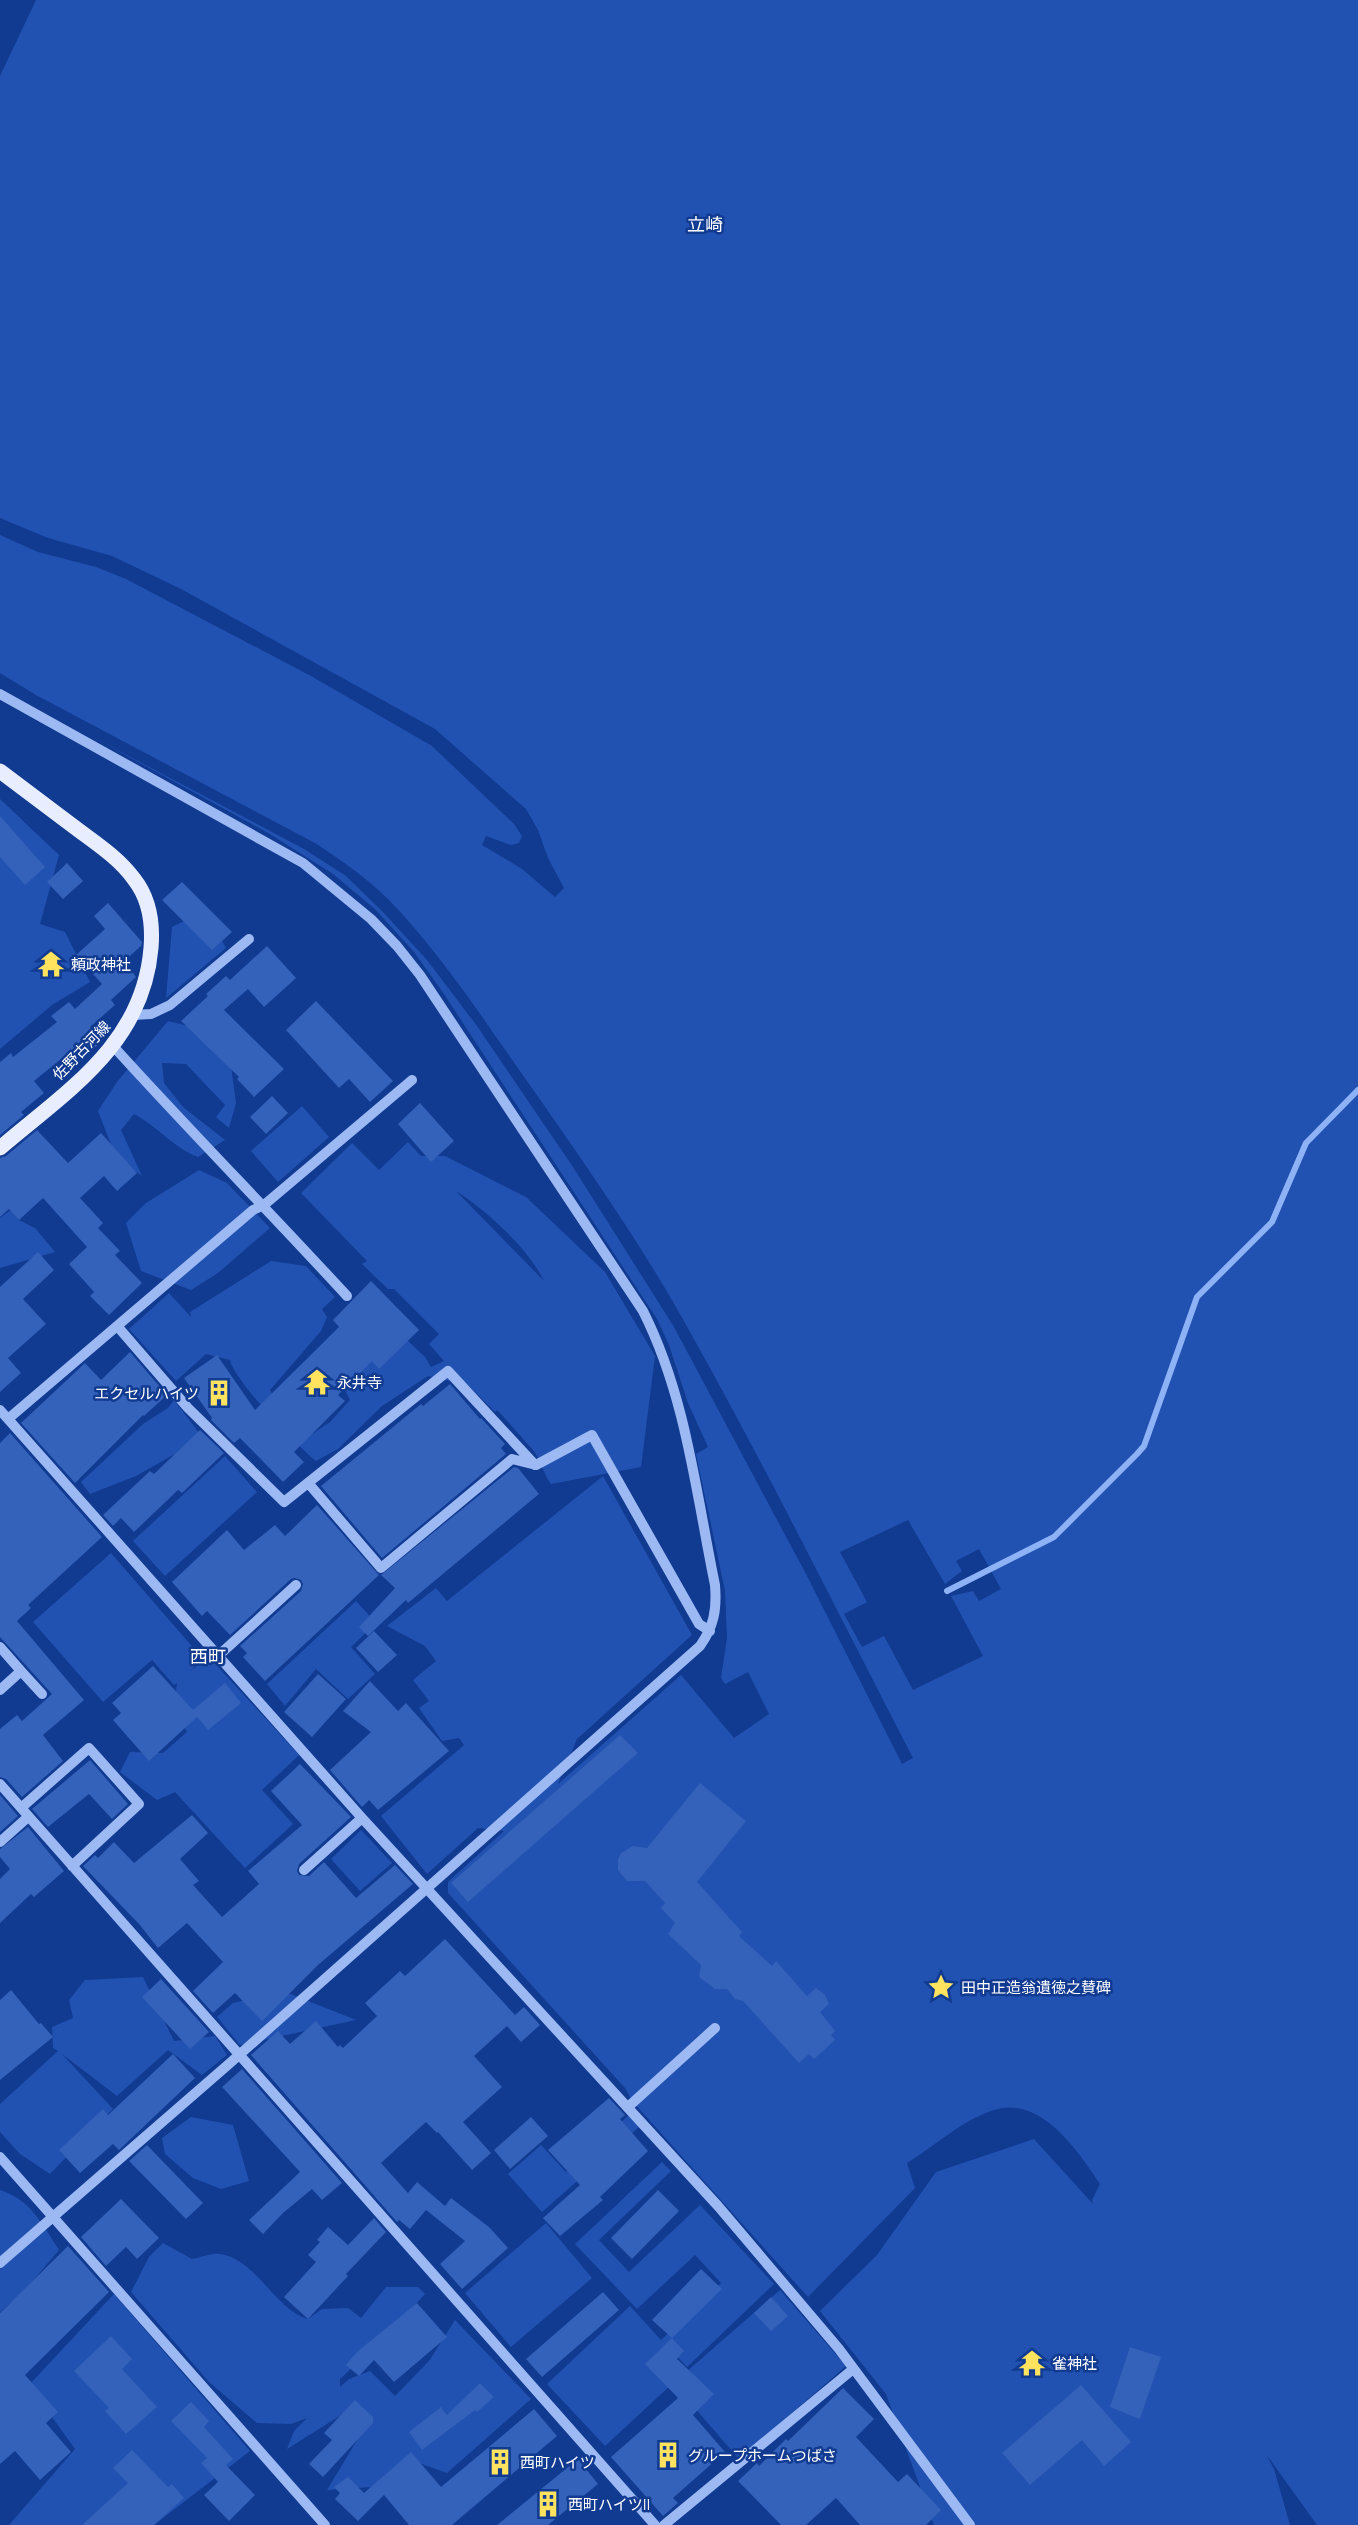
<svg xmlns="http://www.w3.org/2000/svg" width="1358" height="2525" font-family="Barlow,'Noto Sans JP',sans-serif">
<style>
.green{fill:#2252b1;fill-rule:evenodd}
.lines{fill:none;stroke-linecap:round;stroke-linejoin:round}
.stream{stroke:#8eb2f6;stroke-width:6}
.building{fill:#3461b9}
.minor{stroke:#9cb9f3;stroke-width:10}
.major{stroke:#e8eeff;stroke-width:15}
.labels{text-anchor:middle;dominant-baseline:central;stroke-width:5;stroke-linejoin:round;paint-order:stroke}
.poi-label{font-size:15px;fill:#fff;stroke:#113a91;text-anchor:start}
.street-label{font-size:15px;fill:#fff;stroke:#113a91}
.quarter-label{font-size:18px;fill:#fff;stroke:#113a91}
</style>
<rect width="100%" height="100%" fill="#113a91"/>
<path class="green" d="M 36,0 L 1358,0 L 1358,2525 L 1317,2525 L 1266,2454 L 1274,2469 L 1290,2525 L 934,2525 L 886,2394 L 820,2311 L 877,2255 L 936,2172 L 1034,2139 L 1093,2204 L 1092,2200 L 1100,2184 C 1078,2151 1041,2095 994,2110 C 962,2120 935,2146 907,2163 L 915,2188 L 808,2297 L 633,2102 L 625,2088 L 448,1893 L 448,1882 L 504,1831 L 478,1828 L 427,1874 L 381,1816 L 464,1745 L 459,1738 L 442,1741 L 419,1708 L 429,1701 L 413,1680 L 436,1661 L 425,1646 L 387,1626 L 436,1588 L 447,1601 L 603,1476 L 692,1635 L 577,1739 L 558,1784 L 681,1675 L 734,1738 L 769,1714 L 748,1672 L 725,1684 L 721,1678 L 727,1638 L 725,1591 L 696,1454 L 708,1447 L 688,1403 L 669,1345 L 657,1319 L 444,994 L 414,952 L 376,910 L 333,874 L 270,834 L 89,735 L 304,849 L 346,876 L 382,911 L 427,960 L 477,1026 L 573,1167 L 674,1327 L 806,1574 L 902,1764 L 913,1758 C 835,1607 760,1455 676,1307 C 631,1229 578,1154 527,1081 C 483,1019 442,955 389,900 C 367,878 341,860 315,843 L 36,695 L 0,673 L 0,535 L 38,552 L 96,567 L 126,579 L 311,676 L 432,746 L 514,824 L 522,836 L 519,843 L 511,845 L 486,836 L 482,845 L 522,869 L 555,897 L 564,888 L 548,858 L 538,830 L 526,809 L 435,729 L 181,589 L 112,556 L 48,538 L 0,518 L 0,76 ZM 908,1520 L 945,1584 L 962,1571 L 956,1561 L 979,1549 L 1001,1589 L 979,1601 L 973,1591 L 951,1596 L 983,1656 L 913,1690 L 884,1636 L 862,1647 L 844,1614 L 867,1602 L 840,1552 Z
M 0,799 L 59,855 L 40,924 L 65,932 L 90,982 L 52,1005 L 0,1049 Z
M 205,911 L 226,948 L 166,998 L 172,927 Z
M 168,1021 L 192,1027 L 230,1059 L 236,1103 L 229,1128 L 216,1117 L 225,1105 L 186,1064 L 162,1063 L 164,1083 L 183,1107 L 225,1140 L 198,1157 C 174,1148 157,1126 134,1114 L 121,1130 L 142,1176 L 115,1155 L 98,1111 L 117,1082 Z
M 302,1106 L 329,1137 L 278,1182 L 251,1151 Z
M 408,1142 L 421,1156 L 445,1156 L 526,1197 L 605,1272 L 655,1356 L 641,1467 L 551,1484 C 543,1474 541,1459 533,1450 C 521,1437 510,1423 497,1410 L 495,1412 L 468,1385 L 428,1376 L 382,1406 L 338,1449 L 316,1461 C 299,1448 233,1379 230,1360 L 206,1354 L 176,1381 L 129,1329 L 169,1293 L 191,1317 L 190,1312 L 271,1261 L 306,1266 L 335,1297 L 322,1309 L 327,1317 L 321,1331 L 270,1390 L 283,1414 L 309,1436 L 330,1422 L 350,1400 L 338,1377 L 352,1361 L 373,1361 L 406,1339 L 425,1357 L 431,1367 L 444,1361 L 429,1344 L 439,1334 L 394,1289 L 388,1289 L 362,1264 L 367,1261 L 301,1193 L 352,1143 L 379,1170 ZM 456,1191 C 487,1211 528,1248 544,1281 Z
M 199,1170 L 227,1183 L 270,1228 L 218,1273 L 191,1290 L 141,1271 L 126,1223 L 146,1203 Z
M 11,1210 L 19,1220 L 35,1228 L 55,1252 L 0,1268 L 0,1218 Z
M 174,1400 L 203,1438 L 136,1476 L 90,1494 L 81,1482 L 143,1424 L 168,1408 Z
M 225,1456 L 257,1492 L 165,1576 L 133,1541 Z
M 111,1553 L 203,1659 L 189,1672 L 209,1657 L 299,1755 L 262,1790 L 293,1824 L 245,1868 L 175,1792 L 157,1800 L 120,1772 L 130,1752 L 163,1753 L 187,1732 L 174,1709 L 177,1683 L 174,1685 L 152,1660 L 103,1702 L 33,1622 Z
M 356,1601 L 376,1623 L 351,1647 L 375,1674 L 348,1699 L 316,1669 L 285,1706 L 267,1684 Z
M 361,1830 L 392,1863 L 360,1891 L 331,1859 Z
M 143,1977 L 174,2041 L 215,2036 L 227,2055 L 202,2075 L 168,2050 L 117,2096 L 62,2054 L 113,2109 L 50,2174 L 20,2154 L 0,2132 L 0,2104 L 58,2051 L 53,2048 L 52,2027 L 73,2018 L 69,2000 L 85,1980 Z
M 283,1991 L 356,2020 L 240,2045 L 217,2017 L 233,2003 Z
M 629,2115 L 639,2127 L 542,2212 L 508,2174 L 541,2145 L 566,2172 Z
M 191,2117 L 233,2125 L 249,2181 L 221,2189 L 193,2178 L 165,2154 L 162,2138 Z
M 662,2162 L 671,2171 L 599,2240 L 629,2272 L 700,2205 L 774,2284 L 687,2367 L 667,2346 L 677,2380 L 780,2290 L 846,2366 L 739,2459 L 673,2383 L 605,2446 L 547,2384 L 630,2306 L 661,2340 L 721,2283 L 695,2255 L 637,2309 L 575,2244 Z
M 0,2190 C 30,2199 43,2225 59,2250 L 25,2290 L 0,2312 Z
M 546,2223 L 592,2278 L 511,2347 L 465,2293 Z
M 163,2243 L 192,2259 C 200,2258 211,2253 219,2254 C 255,2257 276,2311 308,2319 L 322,2309 L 348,2308 L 361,2318 L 386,2287 L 418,2287 L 425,2294 L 396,2326 L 340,2379 L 340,2387 L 349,2379 L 370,2371 L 395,2396 L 429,2361 L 455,2320 L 531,2399 L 447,2473 L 408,2459 L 371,2487 L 327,2490 L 365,2427 L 354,2407 L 287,2449 L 294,2431 L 307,2418 L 291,2424 L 257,2423 L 209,2382 L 131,2292 L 149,2257 Z
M 114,2294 L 250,2451 L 154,2525 L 9,2525 L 75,2449 L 29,2385 Z"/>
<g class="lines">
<path class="stream" d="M 947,1591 L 1054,1537 L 1137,1454 L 1144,1446 L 1197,1297 L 1272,1222 L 1306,1143 L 1358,1090"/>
</g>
<path class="building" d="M 0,816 L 45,867 L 25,885 L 0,857 Z
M 67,863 L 83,881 L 63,899 L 47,882 Z
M 182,882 L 232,932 L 212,950 L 162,900 Z
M 108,903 L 142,942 L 141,946 L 124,961 L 136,977 L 111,1000 L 115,1005 L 90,1027 L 102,1041 L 85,1056 L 77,1046 L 34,1081 L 44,1093 L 21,1112 L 24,1115 L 0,1135 L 0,1062 L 11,1053 L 13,1057 L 57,1022 L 51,1016 L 69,1002 L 75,1009 L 102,984 L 76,955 L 105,929 L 94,916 Z
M 267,946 L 296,978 L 264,1007 L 248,989 L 224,1010 L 284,1069 L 254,1097 L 237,1079 L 239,1077 L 181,1021 L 208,996 L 206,994 L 226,976 L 230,980 Z
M 316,1001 L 393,1081 L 370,1102 L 349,1079 L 339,1088 L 286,1030 Z
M 272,1096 L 288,1113 L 266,1134 L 250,1117 Z
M 420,1103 L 454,1141 L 431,1162 L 398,1124 Z
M 37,1130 L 68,1163 L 101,1133 L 137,1173 L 117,1191 L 104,1176 L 80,1198 L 103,1223 L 98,1228 L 120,1251 L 115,1255 L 142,1283 L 109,1315 L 90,1296 L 94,1292 L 69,1264 L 87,1247 L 43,1198 L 19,1220 L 9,1209 L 0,1217 L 0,1158 L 6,1156 Z
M 38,1252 L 54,1270 L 23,1299 L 46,1324 L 8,1358 L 21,1373 L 0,1392 L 0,1287 Z
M 371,1281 L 419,1330 L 379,1369 L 372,1361 L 338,1395 L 345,1401 L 294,1452 L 304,1462 L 283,1482 L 240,1438 L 234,1443 L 211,1420 L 212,1418 L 184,1378 L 217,1355 L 255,1410 L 339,1327 L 333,1320 Z
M 130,1352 L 167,1395 L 144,1416 L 143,1415 L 75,1483 L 21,1423 L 85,1363 L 101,1380 Z
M 450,1384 L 480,1419 L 481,1418 L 505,1444 L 501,1448 L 506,1454 L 382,1558 L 321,1486 L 421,1404 L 423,1406 Z
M 200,1430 L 224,1453 L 182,1493 L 178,1490 L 134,1532 L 121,1518 L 113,1526 L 103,1515 L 150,1471 L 154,1474 Z
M 10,1433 L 102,1537 L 28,1605 L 31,1608 L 17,1621 L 84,1700 L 43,1735 L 63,1761 L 22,1797 L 6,1779 L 0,1777 L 0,1729 L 17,1715 L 22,1721 L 52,1694 L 0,1637 L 0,1443 Z
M 514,1467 L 518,1468 L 539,1494 L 408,1603 L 406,1600 L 368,1636 L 359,1627 L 395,1588 L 381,1575 Z
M 317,1505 L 379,1575 L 265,1681 L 243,1657 L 247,1653 L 240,1646 L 301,1591 L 303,1584 L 301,1580 L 295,1578 L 291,1579 L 230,1635 L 207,1611 L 202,1616 L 172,1582 L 227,1530 L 244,1550 L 275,1525 L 285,1536 Z
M 374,1631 L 397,1655 L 378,1672 L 356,1648 Z
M 153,1666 L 193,1710 L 225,1683 L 241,1703 L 208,1730 L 197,1717 L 149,1761 L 113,1720 L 121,1713 L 112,1703 Z
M 318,1674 L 346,1699 L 312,1737 L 284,1712 Z
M 370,1681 L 398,1711 L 406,1703 L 449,1751 L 378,1810 L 369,1800 L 362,1807 L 330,1770 L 371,1732 L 343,1711 Z
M 620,1735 L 638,1753 L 468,1902 L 451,1883 Z
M 90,1760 L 128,1804 L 112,1819 L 89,1794 L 48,1827 L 32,1809 Z
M 300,1764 L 351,1817 L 299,1864 L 297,1871 L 299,1875 L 309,1876 L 324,1862 L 356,1898 L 395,1865 L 413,1884 L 318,1965 L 262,2021 L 235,1993 L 213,2013 L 193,1991 L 223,1962 L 187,1923 L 158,1948 L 139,1924 L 83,1866 L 95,1855 L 98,1858 L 114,1842 L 134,1863 L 192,1815 L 208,1833 L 180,1859 L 199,1881 L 193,1885 L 222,1917 L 259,1884 L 248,1871 L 302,1825 L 271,1791 Z
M 700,1783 L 746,1821 L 697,1882 L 742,1932 L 739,1936 L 772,1966 L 776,1961 L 807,1996 L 816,1988 L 825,1995 L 829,2004 L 820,2012 L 835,2031 L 831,2035 L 835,2040 L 814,2059 L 809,2054 L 799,2063 L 743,2001 L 735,1999 L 727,1989 L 715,1989 L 699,1977 L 701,1965 L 668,1934 L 675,1923 L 661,1908 L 665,1903 L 645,1881 L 627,1881 L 618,1870 L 618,1859 L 621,1853 L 633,1846 L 647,1848 Z
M 0,1795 L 18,1816 L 0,1832 Z
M 28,1827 L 64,1871 L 34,1897 L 31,1894 L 0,1923 L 0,1879 L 10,1869 L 0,1857 L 0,1849 Z
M 445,1939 L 515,2015 L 524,2007 L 540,2025 L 521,2042 L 507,2026 L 474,2056 L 502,2087 L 463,2122 L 491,2153 L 472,2170 L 438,2132 L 437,2133 L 426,2122 L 381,2163 L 408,2193 L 417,2182 L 445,2206 L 451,2198 L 489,2227 L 508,2248 L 462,2289 L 440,2264 L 465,2241 L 426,2210 L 410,2229 L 399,2220 L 397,2222 L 251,2055 L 278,2031 L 290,2044 L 316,2021 L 338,2047 L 340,2045 L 343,2048 L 377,2016 L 365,2003 L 400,1971 L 405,1976 Z
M 161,1979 L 209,2032 L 190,2049 L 142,1997 Z
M 11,1990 L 39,2024 L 41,2023 L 53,2037 L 0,2080 L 0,2000 Z
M 173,2054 L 195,2078 L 119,2150 L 113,2144 L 80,2173 L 59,2150 L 103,2109 L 108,2115 Z
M 242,2069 L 342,2183 L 322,2200 L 312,2189 L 283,2213 L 263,2234 L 249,2220 L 300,2172 L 222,2087 Z
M 609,2098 L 625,2115 L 620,2119 L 648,2151 L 600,2197 L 603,2200 L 560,2236 L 543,2218 L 580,2185 L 548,2150 Z
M 531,2117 L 548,2136 L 510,2169 L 494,2150 Z
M 147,2145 L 203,2203 L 186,2219 L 129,2161 Z
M 658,2190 L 679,2211 L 632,2259 L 611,2238 Z
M 121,2199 L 159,2238 L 137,2259 L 126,2247 L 106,2266 L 81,2237 Z
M 374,2218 L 386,2232 L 346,2274 L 348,2276 L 308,2319 L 284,2297 L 316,2262 L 308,2255 L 320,2242 L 317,2240 L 328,2227 L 348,2245 Z
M 68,2246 L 109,2292 L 25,2375 L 58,2412 L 46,2423 L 71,2452 L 40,2480 L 15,2451 L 0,2464 L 0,2313 Z
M 701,2269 L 722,2289 L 672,2338 L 652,2320 Z
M 603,2292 L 619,2310 L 542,2377 L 526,2359 Z
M 771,2297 L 788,2316 L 771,2331 L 754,2313 Z
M 417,2303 L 447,2337 L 394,2382 L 374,2360 L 359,2376 L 346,2365 L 357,2352 Z
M 111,2336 L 132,2359 L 122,2369 L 157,2407 L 126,2434 L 105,2411 L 109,2408 L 74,2371 Z
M 672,2338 L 684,2351 L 677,2359 L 714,2394 L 693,2415 L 725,2452 L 673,2498 L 678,2503 L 663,2516 L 611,2457 L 678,2398 L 645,2364 Z
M 1130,2347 L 1161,2357 L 1140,2419 L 1110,2407 Z
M 480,2383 L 494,2397 L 477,2412 L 475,2410 L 422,2450 L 409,2432 L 441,2407 L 447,2415 Z
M 1081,2385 L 1131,2442 L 1104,2466 L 1082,2440 L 1030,2485 L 1002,2453 Z
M 843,2388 L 874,2419 L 856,2437 L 898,2482 L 907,2474 L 941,2510 L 926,2525 L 860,2525 L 836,2498 L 806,2525 L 781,2525 L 738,2481 L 757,2463 L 759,2466 L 786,2439 L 788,2441 Z
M 355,2400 L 373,2417 L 373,2423 L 323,2477 L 309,2464 L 332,2440 L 324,2433 Z
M 191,2402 L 209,2421 L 204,2427 L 233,2459 L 226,2465 L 255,2495 L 229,2521 L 204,2495 L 218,2482 L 201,2463 L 207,2458 L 171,2421 Z
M 534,2409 L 557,2436 L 452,2525 L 409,2525 L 384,2495 L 358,2521 L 335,2499 L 340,2493 L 334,2487 L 348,2477 L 364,2493 L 411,2452 L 441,2487 Z
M 132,2450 L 168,2487 L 172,2484 L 184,2498 L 154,2525 L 82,2525 L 128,2483 L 113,2468 Z
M 578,2459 L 598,2484 L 548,2525 L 497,2525 Z"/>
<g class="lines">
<path class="minor" d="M 0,694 L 303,863 L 371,919 L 397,946 L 420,975 L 643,1311 C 686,1396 696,1493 715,1585 C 717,1610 714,1626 700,1646 L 230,2063 L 0,2263
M 133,1015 L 151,1014 L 170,1005 L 249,939
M 114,1047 C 190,1131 270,1212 347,1296
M 118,1327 L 188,1408 L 284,1502 L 448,1371 L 535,1465
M 0,1410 L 362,1818 L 718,2206 L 839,2349 L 970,2525
M 8,1419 L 253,1210 L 264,1205 L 412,1080
M 309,1484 L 381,1568 L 512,1459 L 536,1465 L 592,1435 L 699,1624 L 710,1631
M 0,1647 L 21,1671 L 0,1690
M 218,1656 L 296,1585
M 21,1671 L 42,1694
M 0,1784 L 655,2525
M 21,1808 L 89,1748 L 139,1804 L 72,1866
M 0,1842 L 28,1817
M 304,1870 L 362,1818
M 628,2107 L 715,2028
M 0,2157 L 325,2525
M 664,2525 L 852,2370"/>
<path class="major" d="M 0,771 C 24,789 48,807 73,826 C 94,842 118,857 134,879 C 149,898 153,924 151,948 C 143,1044 68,1090 0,1148"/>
</g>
<defs>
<g id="temple-bare" transform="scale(2.07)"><path d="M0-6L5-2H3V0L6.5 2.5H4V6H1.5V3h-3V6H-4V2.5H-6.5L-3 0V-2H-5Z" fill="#ffe35e" stroke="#113a91" stroke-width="2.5" paint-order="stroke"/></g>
<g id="building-bare" transform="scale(2.07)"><path d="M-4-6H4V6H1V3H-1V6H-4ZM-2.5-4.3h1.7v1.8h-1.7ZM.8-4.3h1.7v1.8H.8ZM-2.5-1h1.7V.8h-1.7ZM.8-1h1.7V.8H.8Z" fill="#ffe35e" stroke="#113a91" stroke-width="2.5" paint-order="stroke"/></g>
<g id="sight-bare" transform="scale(2.07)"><path d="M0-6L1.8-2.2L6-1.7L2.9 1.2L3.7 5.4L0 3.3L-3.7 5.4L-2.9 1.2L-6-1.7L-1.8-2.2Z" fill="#ffe35e" stroke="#113a91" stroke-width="2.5" paint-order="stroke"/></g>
</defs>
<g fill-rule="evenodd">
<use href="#temple-bare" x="51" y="964"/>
<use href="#temple-bare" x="317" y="1382"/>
<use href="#building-bare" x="219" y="1393"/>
<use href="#sight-bare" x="941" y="1987"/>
<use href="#temple-bare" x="1032" y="2363"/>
<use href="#building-bare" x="668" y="2455"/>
<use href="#building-bare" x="500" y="2462"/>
<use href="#building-bare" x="548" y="2504"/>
</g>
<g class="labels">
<g class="poi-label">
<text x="71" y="964">頼政神社</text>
<text x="337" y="1382">永井寺</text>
<text x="199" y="1393" text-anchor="end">エクセルハイツ</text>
<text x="961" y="1987">田中正造翁遺徳之賛碑</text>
<text x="1052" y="2363">雀神社</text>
<text x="688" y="2455">グループホームつばさ</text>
<text x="520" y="2462">西町ハイツ</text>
<text x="568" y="2504">西町ハイツII</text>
</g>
<g class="street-label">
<text transform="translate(81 1050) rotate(-46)">佐野古河線</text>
</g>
<g class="quarter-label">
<text x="705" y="224">立崎</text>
<text x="208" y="1656">西町</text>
</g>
</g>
</svg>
